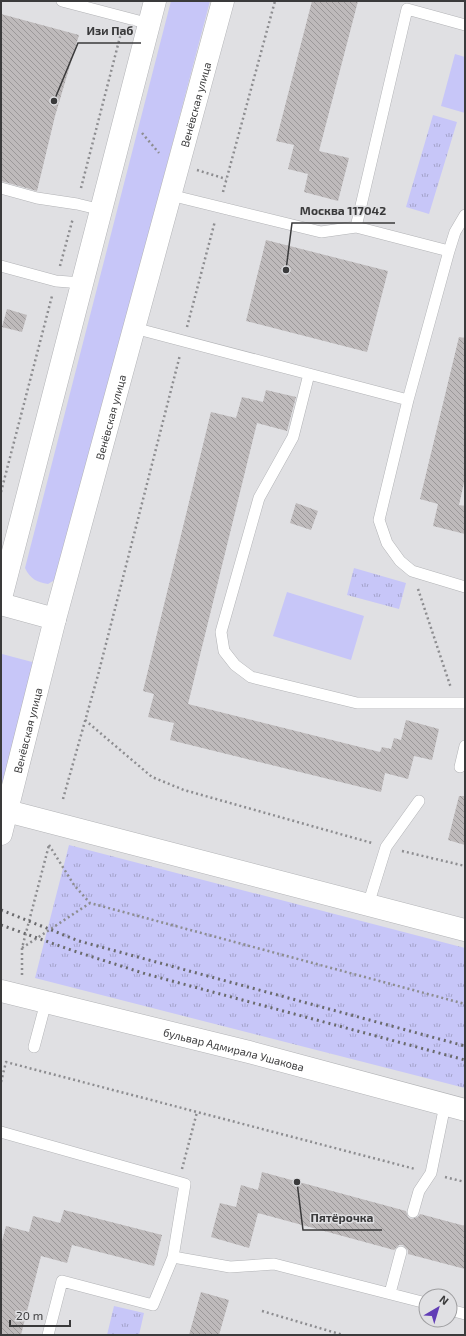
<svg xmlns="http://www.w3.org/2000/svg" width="466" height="1336" font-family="'Exo 2',sans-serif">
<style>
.grass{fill:#c7c6f8}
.park{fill:url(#park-tufts)}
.building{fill:url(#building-back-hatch)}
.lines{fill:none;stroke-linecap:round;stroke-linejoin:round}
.lane-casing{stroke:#b2b3b6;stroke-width:12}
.street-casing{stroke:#b2b3b6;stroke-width:23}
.secondary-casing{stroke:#b2b3b6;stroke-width:23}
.path{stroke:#8d8d90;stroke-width:2.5;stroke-dasharray:2 3;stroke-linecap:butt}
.lane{stroke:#fff;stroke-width:11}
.street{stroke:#fff;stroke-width:22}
.secondary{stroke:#fff;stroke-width:22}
.rail{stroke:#6a6a6c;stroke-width:3;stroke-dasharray:2 4;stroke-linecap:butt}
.labels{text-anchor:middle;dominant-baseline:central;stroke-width:3;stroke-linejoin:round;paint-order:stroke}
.street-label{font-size:11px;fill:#3a3a3b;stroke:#e0e0e3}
.leader{fill:none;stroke:#3a3a3b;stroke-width:1.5}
.callout-dot{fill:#3a3a3b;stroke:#e0e0e3;stroke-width:1.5}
.callout-label{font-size:12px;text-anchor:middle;font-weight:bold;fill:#3a3a3b;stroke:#e0e0e3;stroke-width:3;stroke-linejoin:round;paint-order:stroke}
</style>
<defs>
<pattern id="park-tufts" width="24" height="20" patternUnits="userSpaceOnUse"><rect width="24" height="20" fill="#c7c6f8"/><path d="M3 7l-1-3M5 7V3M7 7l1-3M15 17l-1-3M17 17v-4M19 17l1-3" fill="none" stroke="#a3a2ca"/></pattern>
<pattern id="building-back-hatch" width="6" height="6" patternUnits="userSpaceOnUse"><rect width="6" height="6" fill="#bebabb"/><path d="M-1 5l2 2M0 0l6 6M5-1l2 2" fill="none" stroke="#9b9899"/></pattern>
</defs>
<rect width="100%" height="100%" fill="#e0e0e3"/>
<path class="grass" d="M 171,1 L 210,1 L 58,578 L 48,584 C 37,582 30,579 25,568 Z
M 455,54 L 465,57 L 465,113 L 441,106 Z
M 287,592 L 364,616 L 351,660 L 273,636 Z
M 2,654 L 36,663 L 1,799 L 1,658 Z"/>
<path class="park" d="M 433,115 L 457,122 L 429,214 L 406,207 Z
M 354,568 L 406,583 L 399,609 L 347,595 Z
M 69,845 L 465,948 L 465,1088 L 35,978 Z
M 114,1306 L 144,1313 L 139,1335 L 107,1335 Z"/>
<path class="building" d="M 312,1 L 358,1 L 319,151 L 349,158 L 338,201 L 304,192 L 308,174 L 288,169 L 294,145 L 276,141 Z
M 1,14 L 79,35 L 55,116 L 37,191 L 1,181 Z
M 266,240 L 388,271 L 367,352 L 246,321 Z
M 7,309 L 27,315 L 22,332 L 2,327 Z
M 459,337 L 465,338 L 465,478 L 459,505 L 465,506 L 465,534 L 433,526 L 438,504 L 420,499 Z
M 266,390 L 296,397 L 287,431 L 257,423 L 188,704 L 380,752 L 382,747 L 391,749 L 394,738 L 401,740 L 406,720 L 439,729 L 432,760 L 414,756 L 408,779 L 385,773 L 381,792 L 170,740 L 174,723 L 148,717 L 154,694 L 143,691 L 211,412 L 236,418 L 242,397 L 263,402 Z
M 296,503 L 318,511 L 311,530 L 290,523 Z
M 459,796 L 465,796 L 465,845 L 448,840 Z
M 262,1172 L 406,1211 L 408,1217 L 411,1219 L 418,1217 L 420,1214 L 465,1226 L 465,1269 L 408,1254 L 408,1250 L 403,1245 L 399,1245 L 394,1250 L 258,1213 L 249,1248 L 211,1237 L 220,1203 L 236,1207 L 241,1185 L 258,1190 Z
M 64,1210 L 162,1235 L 154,1266 L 72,1245 L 67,1263 L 41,1256 L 21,1335 L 1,1335 L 1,1245 L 6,1226 L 29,1232 L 33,1216 L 60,1223 Z
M 201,1292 L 229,1300 L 219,1335 L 189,1335 Z"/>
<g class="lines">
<g class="lane-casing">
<path id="lane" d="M 62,1 L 150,24
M 1,188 L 37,198 L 77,204 L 102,210
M 170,195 L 321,232 L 356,227 L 449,251
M 356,227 L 407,9 L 465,25
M 1,266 L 56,281 L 82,283
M 134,328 L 309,374 L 293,437 L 259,498 L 221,632 L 224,651 L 235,665 L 251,677 L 357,703 L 465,703
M 309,374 L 408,400 L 449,251 L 455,232 L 465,215
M 408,400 L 379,520 L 387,543 L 400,561 L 412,571 L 465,587
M 460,767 L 465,746
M 368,905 L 386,847 L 419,801
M 34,1047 L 46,1002
M 1,1132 L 185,1184 L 173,1257
M 413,1212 L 419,1191 L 431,1173 L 445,1105
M 390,1293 L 401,1252
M 450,1310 L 465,1314
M 48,1335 L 62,1281 L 153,1305 L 173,1257 L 230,1267 L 274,1264 L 426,1303"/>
</g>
<g class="street-casing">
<path id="street" d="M 7,811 L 465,930"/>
</g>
<g class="secondary-casing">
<g id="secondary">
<path d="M 1,598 L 155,1"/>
<path d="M 1,604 L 55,619"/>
<path id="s1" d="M 1,834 L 55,619 L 223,1"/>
<path id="s2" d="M 1,991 L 249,1052 L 465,1110"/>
</g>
</g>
<path class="path" d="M 142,133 L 159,153
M 197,170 L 226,179
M 81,188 L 121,33
M 223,192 L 275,1
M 60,266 L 73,218
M 187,327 L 215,221
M 1,492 L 52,296
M 418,589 L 451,688
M 85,720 L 152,777 L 184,790 L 372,843
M 63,799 L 98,675 L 180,355
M 49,845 L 74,885 L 90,903 L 465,1004
M 402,851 L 465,866
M 22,948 L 90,903
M 22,975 L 22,948 L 49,845
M 1,1082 L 6,1062 L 415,1169
M 182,1169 L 197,1112
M 445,1177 L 465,1182
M 262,1311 L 343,1335"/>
<use href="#lane" class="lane"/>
<use href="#street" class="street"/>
<use href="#secondary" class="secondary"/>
<path class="rail" d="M 1,910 L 79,941 L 465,1046
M 1,925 L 74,951 L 146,974 L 465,1060"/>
</g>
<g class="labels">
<g class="street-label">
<text stroke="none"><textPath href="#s1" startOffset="755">Венёвская улица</textPath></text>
<text stroke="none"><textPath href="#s1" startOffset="431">Венёвская улица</textPath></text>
<text stroke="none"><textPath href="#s1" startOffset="107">Венёвская улица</textPath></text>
<text stroke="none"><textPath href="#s2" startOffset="240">бульвар Адмирала Ушакова</textPath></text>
</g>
</g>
<path class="leader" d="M54 101L78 43H141M286 270L292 223H395M297 1182L303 1230H382"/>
<g class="callout-dot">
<circle cx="54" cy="101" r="4"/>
<circle cx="286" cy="270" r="4"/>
<circle cx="297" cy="1182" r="4"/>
</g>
<g class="callout-label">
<text x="110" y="35">Изи Паб</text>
<text x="343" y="215">Москва 117042</text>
<text x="342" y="1222">Пятёрочка</text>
</g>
<rect width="466" height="1336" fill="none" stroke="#3a3a3b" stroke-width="4"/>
<g transform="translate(438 1308) rotate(38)"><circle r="19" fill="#e0e0e3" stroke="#9e9ea0"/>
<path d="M0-3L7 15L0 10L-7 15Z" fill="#613db6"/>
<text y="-6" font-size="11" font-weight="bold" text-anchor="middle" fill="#3a3a3b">N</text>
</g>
<path d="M10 1320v6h60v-6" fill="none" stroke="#3a3a3b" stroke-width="2"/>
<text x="16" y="1320" font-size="12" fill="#3a3a3b" stroke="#e0e0e3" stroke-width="3" paint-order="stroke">20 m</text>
</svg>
